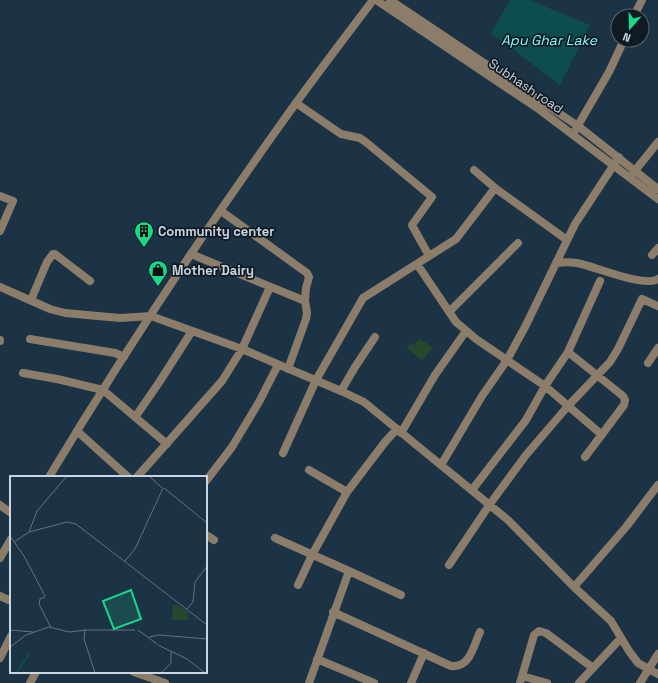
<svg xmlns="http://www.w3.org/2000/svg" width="658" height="683" font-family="'Space Grotesk',sans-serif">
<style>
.green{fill:#26482c}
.water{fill:#0e4d4d}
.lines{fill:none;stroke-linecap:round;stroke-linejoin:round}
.minor{stroke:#8b7d69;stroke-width:8}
.tertiary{stroke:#8b7d69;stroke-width:8}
.labels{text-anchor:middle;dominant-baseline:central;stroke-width:3.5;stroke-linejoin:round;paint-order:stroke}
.street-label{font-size:13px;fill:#c9d6e2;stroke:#101a22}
.poi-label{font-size:13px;font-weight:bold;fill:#c9d6e2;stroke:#101a22;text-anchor:start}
.water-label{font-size:14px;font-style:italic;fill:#85f8f8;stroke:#101a22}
.inset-river{fill:none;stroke:#0e4d4d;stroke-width:2}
.inset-road{fill:none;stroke:#617484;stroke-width:1}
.view{fill:#19d989;fill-opacity:0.15;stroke:#19d989;stroke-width:2}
.inset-edge{fill:none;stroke:#c9d6e2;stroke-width:2}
</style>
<rect width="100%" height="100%" fill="#1c3346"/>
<path class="green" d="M 420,339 L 433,348 L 422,360 L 407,348 L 410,343 L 413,345 Z"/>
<path class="water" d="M 510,0 L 529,0 L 590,25 L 560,85 L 491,33 Z"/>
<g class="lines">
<path class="minor" d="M 634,16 L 642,0
M 296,103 L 341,134 L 360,138 L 367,143 L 432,197 L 412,225 L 429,256
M 573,134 L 609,72 L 624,40
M 474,170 L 495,188 L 567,240
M 630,177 L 658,142
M 0,196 L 13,201 L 0,231
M 221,211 L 307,273 L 309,277 L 306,288 L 305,301
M 191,254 L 305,301 L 307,313 L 306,319 L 288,369
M 652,255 L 658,248
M 556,263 C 563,262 570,262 577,263 C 594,266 644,288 658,279
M 417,264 L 456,322 L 476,339 L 545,386 L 602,435
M 0,287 L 50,309 L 65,313 L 120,318 L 151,316 L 242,349 L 341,391 L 364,402 L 508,520 L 574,587 L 611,621 L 629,651 L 638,663 L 658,674
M 31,300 L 47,262 L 53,254 L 55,254 L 60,258 L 90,281
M 449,312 L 518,243
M 30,339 L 115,353 L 124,357
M 0,340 L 0,341
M 568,352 L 623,396 L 625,400 L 624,405 L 585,457
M 648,363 L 658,348
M 23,373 L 57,379 L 103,390 L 167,444
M 341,391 L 355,367 L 375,337
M 136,416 L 160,381 L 192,331
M 77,431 L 128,477
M 401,433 L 435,375 L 466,331
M 283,453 L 316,380 L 363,298 L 456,239 L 495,188
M 441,465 L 482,396 L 507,360 L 526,325 L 575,224 L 619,157
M 309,470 L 347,492
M 137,477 L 222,381 L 242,349 L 270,287
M 206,481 L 232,447 L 259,402 L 278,365
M 472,490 L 526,420 L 545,386 L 568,352 L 600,281
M 0,505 L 11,513
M 206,535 L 214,540
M 275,538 L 349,571 L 309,683
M 449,565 L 490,504 L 526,455 L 568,406 L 610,362 L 618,349 L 642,299 L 658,306
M 349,571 L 401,595
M 298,585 L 312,555 L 347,492 L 385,442 L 397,429
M 574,587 L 626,527 L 658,485
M 0,596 L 11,601
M 333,612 L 451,666 C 470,668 473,647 480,632
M 0,658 L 11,636
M 317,659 L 374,683
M 134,672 L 165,683
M 522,676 L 547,683
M 30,683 L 36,672
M 411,683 L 424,653
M 520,683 L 534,635 L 539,631 L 546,633 L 593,668
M 579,683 L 621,638
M 640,683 L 658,654"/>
<path class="tertiary" d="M 376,0 L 540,110 L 658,199
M 390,0 L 578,126 L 658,189
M 49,477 C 122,356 200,237 283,121 C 312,80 343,40 373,0
M 0,558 L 11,539"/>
</g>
<defs>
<g id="building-pin" transform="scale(1)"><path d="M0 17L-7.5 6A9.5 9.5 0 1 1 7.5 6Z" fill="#19d989" stroke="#101a22"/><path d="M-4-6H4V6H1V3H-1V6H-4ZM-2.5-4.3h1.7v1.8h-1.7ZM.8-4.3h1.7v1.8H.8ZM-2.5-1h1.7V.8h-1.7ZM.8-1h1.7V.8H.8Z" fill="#111"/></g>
<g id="shop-pin" transform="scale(1)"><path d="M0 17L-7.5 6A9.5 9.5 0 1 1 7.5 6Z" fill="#19d989" stroke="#101a22"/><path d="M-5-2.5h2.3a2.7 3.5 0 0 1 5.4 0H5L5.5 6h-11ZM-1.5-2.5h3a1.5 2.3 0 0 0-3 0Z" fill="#111"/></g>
</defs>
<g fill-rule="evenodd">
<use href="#building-pin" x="144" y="231"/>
<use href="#shop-pin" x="158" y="270"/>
</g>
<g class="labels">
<g class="street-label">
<text transform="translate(526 86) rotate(34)">Subhash road</text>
</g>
<g class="poi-label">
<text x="158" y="231">Community center</text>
<text x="172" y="270">Mother Dairy</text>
</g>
<g class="water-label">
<text x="549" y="40">Apu Ghar Lake</text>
</g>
</g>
<g transform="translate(10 476)">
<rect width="197" height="197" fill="#1c3346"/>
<path d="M 168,129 L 178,136 L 178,144 L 162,144 L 163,130 Z" fill="#26482c"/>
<path class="inset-river" d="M 6,197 L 20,177"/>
<path class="inset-road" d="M 139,0 L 152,12M 154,12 L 197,47M 19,56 L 57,46 L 66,48 L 197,149M 0,60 L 14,80 L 35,120M 4,66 L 19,56 L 27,35 L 57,0M 115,85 L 125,73 L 153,12M 35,121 L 30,123 L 29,128 L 41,152M 176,134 L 183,126 L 185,106 L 197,90M 0,154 L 23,156M 73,154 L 125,154M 128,154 L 147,168M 139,161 L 149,159 L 197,163M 148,169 L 177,183 L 195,197M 0,171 L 16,159 L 39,151 L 59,156 L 75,154 L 74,163 L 85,197M 151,197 L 161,187 L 161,176"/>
<path class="view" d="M 121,114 L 131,143 L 104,153 L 93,125 Z"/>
<rect width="197" height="197" class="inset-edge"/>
</g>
<g transform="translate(630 28) rotate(200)"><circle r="19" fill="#101a22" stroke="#5a656f"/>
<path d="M0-3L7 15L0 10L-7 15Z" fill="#19d989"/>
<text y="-6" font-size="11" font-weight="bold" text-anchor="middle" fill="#c9d6e2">N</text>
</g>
</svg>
